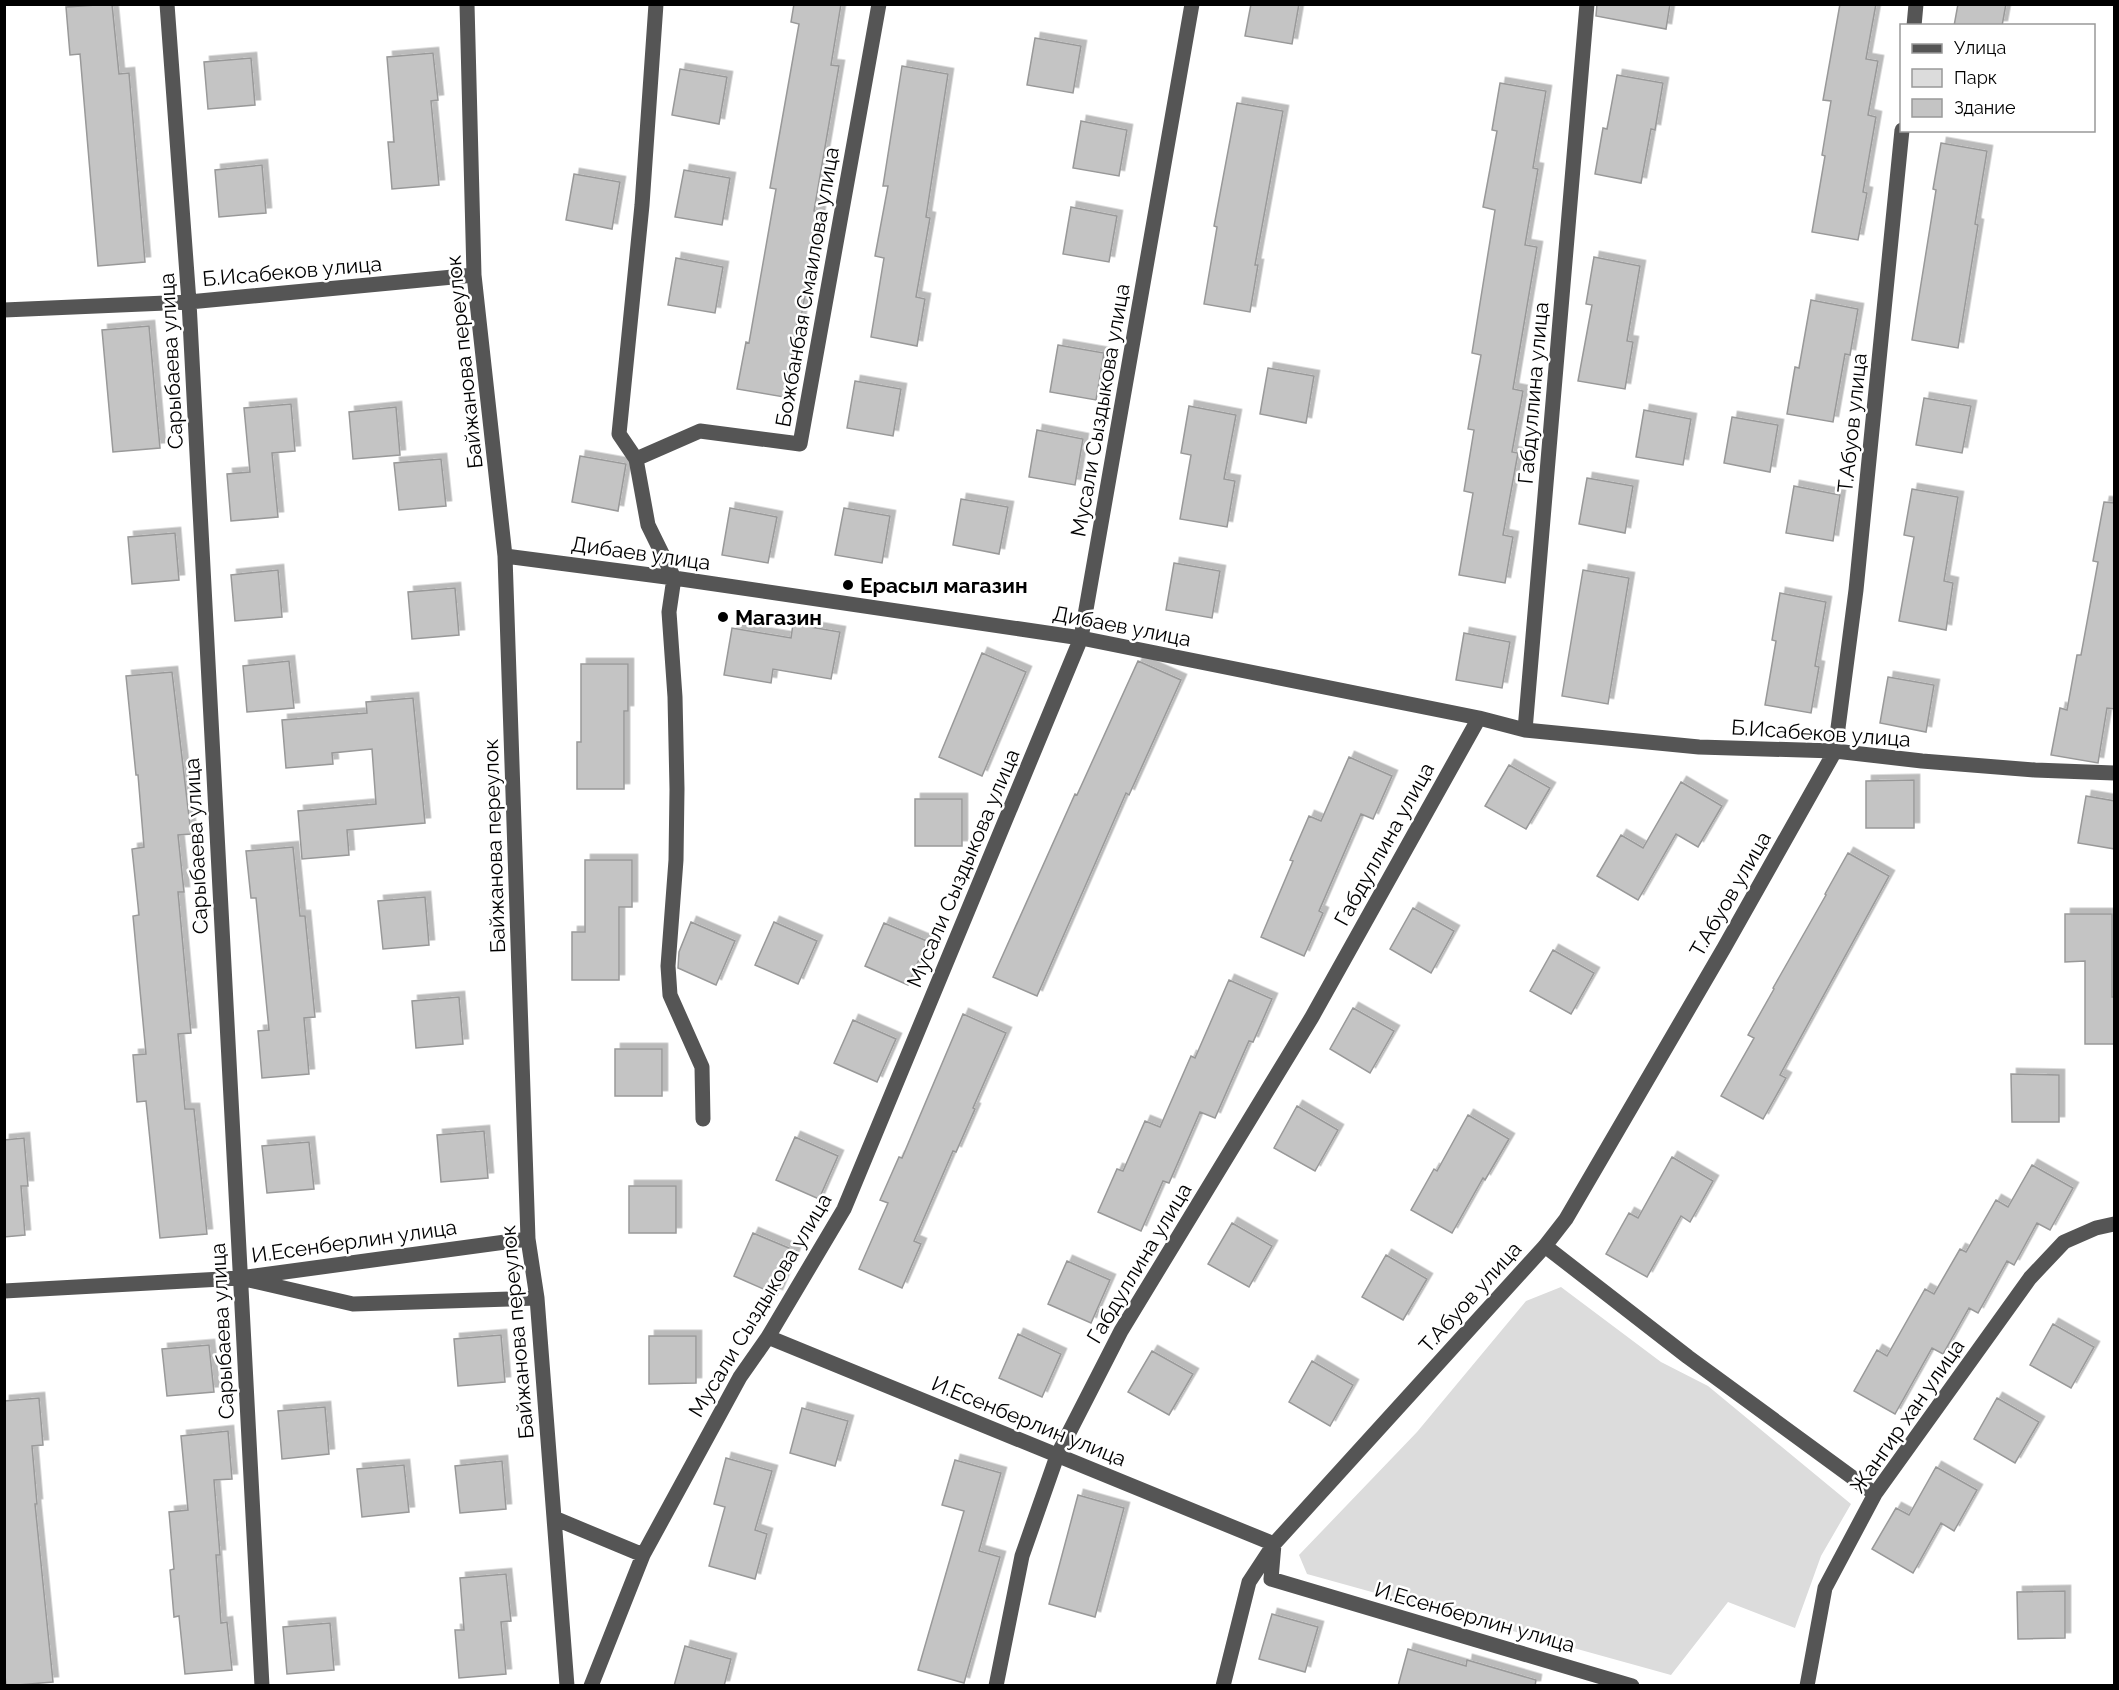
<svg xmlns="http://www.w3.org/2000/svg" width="2119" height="1690" font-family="Raleway,sans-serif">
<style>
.green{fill:#dcdcdc}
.building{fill:#c4c4c4;stroke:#999;stroke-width:1.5;filter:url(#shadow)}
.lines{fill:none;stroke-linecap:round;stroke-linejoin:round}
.minor{stroke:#555;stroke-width:15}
.poi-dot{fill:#000;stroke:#fff;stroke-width:2}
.labels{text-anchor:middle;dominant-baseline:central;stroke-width:5;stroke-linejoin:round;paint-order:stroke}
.street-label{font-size:21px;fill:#000;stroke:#fff}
.poi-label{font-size:21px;font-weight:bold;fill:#000;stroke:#fff;text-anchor:start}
</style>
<defs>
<filter id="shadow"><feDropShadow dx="5.5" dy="-5.5" stdDeviation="0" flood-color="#0004"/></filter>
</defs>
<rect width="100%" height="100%" fill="#fff"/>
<path class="green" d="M 1561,1287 L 1661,1362 L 1708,1386 L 1851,1504 L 1821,1556 L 1795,1628 L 1728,1602 L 1671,1675 L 1307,1574 L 1299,1555 L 1417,1432 L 1526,1301 Z"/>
<path class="building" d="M 112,4 L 119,74 L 129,73 L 145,262 L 98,266 L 80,54 L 70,55 L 66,7 Z
M 794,4 L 841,4 L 831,65 L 839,66 L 814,211 L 820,212 L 800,323 L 797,323 L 784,397 L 737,389 L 746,342 L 749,343 L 776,189 L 770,188 L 799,24 L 791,22 Z
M 1251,4 L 1299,4 L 1292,44 L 1245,36 Z
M 1597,4 L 1670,4 L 1666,29 L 1596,16 Z
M 1840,4 L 1876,4 L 1866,59 L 1878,61 L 1868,115 L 1876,117 L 1863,192 L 1867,193 L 1858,240 L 1812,232 L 1825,156 L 1822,155 L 1831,101 L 1823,100 Z
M 1958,4 L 2006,4 L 2002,26 L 1954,26 Z
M 1035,38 L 1081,46 L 1073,93 L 1027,85 Z
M 433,53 L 438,100 L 431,101 L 439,185 L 392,189 L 388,142 L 394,142 L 387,57 Z
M 251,58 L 255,105 L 208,109 L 204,62 Z
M 902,66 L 948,74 L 926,217 L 930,218 L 916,297 L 925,299 L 917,346 L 871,337 L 884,258 L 875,256 L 888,186 L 883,186 Z
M 680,69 L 727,77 L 719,124 L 672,115 Z
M 1617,75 L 1663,83 L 1655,130 L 1651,129 L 1641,183 L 1595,174 L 1603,128 L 1607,129 Z
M 1500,83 L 1546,91 L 1533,168 L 1538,169 L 1525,245 L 1537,247 L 1513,389 L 1523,391 L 1512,452 L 1518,453 L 1503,535 L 1513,537 L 1505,583 L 1459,575 L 1473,493 L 1464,491 L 1474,430 L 1468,429 L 1481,355 L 1472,353 L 1495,210 L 1483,207 L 1497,131 L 1492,130 Z
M 1237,103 L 1283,111 L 1255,265 L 1258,265 L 1250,312 L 1204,304 L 1217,227 L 1214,226 Z
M 1081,121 L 1127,130 L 1119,176 L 1073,168 Z
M 1941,143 L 1987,151 L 1975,224 L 1978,225 L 1958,348 L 1912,340 L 1936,190 L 1933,189 Z
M 262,165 L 266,213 L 219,217 L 215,170 Z
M 684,170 L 730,178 L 722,225 L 675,217 Z
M 574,174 L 620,182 L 612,229 L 566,220 Z
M 1071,207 L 1117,216 L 1109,262 L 1063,254 Z
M 1594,257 L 1640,266 L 1627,341 L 1633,342 L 1625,389 L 1578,381 L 1592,305 L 1586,304 Z
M 676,258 L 723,267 L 715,313 L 668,305 Z
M 1811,300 L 1858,309 L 1850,355 L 1845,354 L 1833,422 L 1787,414 L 1795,367 L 1799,368 Z
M 149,326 L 160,448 L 113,452 L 102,330 Z
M 1058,345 L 1104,353 L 1096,400 L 1050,392 Z
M 1268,368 L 1314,376 L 1306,423 L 1260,414 Z
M 855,381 L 901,389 L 893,436 L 847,428 Z
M 1924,398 L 1971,406 L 1962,453 L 1916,445 Z
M 291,404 L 295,451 L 272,453 L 278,517 L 231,521 L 227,474 L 250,472 L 244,408 Z
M 1189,406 L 1236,415 L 1224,479 L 1235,481 L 1227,527 L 1180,519 L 1191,455 L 1181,453 Z
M 396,407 L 400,455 L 353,459 L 349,412 Z
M 1644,410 L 1691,419 L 1683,465 L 1636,457 Z
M 1732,417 L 1778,425 L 1770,472 L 1724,463 Z
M 1037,430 L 1083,439 L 1075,485 L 1029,477 Z
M 580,456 L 626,464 L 618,511 L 572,502 Z
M 441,459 L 446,506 L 399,510 L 394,463 Z
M 1587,478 L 1633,486 L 1625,533 L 1579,524 Z
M 1794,486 L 1840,495 L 1833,541 L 1786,533 Z
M 1912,489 L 1958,497 L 1944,581 L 1953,583 L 1946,630 L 1899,621 L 1914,537 L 1904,535 Z
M 961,499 L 1008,507 L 999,554 L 953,545 Z
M 2104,502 L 2115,503 L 2115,709 L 2107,708 L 2098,763 L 2051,755 L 2060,708 L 2067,710 L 2077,655 L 2081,655 L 2098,562 L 2093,561 Z
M 730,508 L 777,517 L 768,563 L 722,555 Z
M 844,508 L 890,516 L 882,563 L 835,555 Z
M 175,533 L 179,580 L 132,584 L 128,537 Z
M 1174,563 L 1220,571 L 1212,618 L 1166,610 Z
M 278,570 L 282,617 L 235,621 L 231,575 Z
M 1583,570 L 1629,578 L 1608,704 L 1562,696 Z
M 455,588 L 459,635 L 412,639 L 408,592 Z
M 1780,593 L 1826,602 L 1815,666 L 1819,667 L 1811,713 L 1765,705 L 1776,641 L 1772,640 Z
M 793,624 L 840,632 L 831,679 L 773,669 L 771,683 L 724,675 L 732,628 L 791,638 Z
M 1464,633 L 1510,642 L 1502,688 L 1456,680 Z
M 982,653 L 1026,672 L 982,776 L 939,757 Z
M 289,661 L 294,708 L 247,712 L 243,666 Z
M 1138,661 L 1181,680 L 1129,795 L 1126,793 L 1037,996 L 993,977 L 1075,794 L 1077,795 Z
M 581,664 L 628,664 L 628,711 L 624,711 L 624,789 L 577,789 L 577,742 L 581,742 Z
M 172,672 L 191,834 L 178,835 L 184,892 L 178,892 L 191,1033 L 178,1034 L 185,1109 L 194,1109 L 207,1234 L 160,1238 L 146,1101 L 137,1102 L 133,1055 L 146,1054 L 133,916 L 139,915 L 132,849 L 144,847 L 138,775 L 136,775 L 126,676 Z
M 1888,677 L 1934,685 L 1926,732 L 1880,723 Z
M 413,698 L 425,823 L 347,830 L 349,855 L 302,859 L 298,811 L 376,804 L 372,749 L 332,753 L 333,764 L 286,768 L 282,720 L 367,713 L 366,702 Z
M 1349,757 L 1392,776 L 1373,819 L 1361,814 L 1319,911 L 1323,913 L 1304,956 L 1261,937 L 1293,861 L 1290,860 L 1309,816 L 1321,821 Z
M 1509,765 L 1550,788 L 1526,829 L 1485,806 Z
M 1914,780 L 1914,828 L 1866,828 L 1866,781 Z
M 1681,782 L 1722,806 L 1698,847 L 1676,834 L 1638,900 L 1597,876 L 1621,835 L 1643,848 Z
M 2086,796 L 2115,801 L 2115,849 L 2078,843 Z
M 915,799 L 962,799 L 962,846 L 915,846 Z
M 293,847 L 300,916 L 305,916 L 315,1017 L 304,1018 L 309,1074 L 262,1078 L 258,1031 L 269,1030 L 256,898 L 251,898 L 246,851 Z
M 1848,853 L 1889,876 L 1780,1075 L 1786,1078 L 1763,1119 L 1721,1096 L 1754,1038 L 1748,1035 L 1774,989 L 1773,988 L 1826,895 L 1825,894 Z
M 585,860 L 632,860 L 632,907 L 619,907 L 619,980 L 572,980 L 572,932 L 585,932 Z
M 425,897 L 429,945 L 383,949 L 378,901 Z
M 1413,908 L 1454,931 L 1431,973 L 1390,949 Z
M 2065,914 L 2112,914 L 2112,997 L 2115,997 L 2115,1044 L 2085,1044 L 2085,961 L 2065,962 Z
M 691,922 L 735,941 L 716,985 L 678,968 L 679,952 Z
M 774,922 L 817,941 L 798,984 L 755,965 Z
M 884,923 L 927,941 L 908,985 L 865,966 Z
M 1553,950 L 1594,973 L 1571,1014 L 1530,991 Z
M 1229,980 L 1272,999 L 1253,1042 L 1249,1041 L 1215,1118 L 1200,1112 L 1169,1183 L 1163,1181 L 1141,1231 L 1098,1212 L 1117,1169 L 1123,1171 L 1145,1121 L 1160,1127 L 1191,1056 L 1195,1058 Z
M 459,997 L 463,1044 L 416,1048 L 412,1001 Z
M 1353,1008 L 1394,1031 L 1370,1073 L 1330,1049 Z
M 963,1014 L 1006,1033 L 973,1108 L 975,1109 L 956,1152 L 953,1151 L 914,1241 L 921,1244 L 902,1288 L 859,1269 L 888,1203 L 880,1200 L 899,1157 L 902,1158 Z
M 853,1020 L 896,1039 L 877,1082 L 834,1063 Z
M 615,1049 L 662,1049 L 662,1096 L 615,1096 Z
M 2011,1074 L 2059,1075 L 2059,1122 L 2012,1122 Z
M 1297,1106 L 1338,1130 L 1315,1171 L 1274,1148 Z
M 1468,1115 L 1509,1139 L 1485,1180 L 1483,1178 L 1452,1233 L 1411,1210 L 1434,1169 L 1437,1171 Z
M 484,1131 L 488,1178 L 441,1182 L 437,1135 Z
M 795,1137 L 838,1156 L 819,1199 L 776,1180 Z
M 24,1138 L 28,1186 L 21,1186 L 25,1235 L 4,1237 L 4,1140 Z
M 309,1142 L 314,1189 L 267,1193 L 262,1146 Z
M 1672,1157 L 1713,1181 L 1690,1222 L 1681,1216 L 1647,1277 L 1606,1254 L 1629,1213 L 1638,1218 Z
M 2032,1165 L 2073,1188 L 2050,1230 L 2037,1223 L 2014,1265 L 2007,1261 L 1978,1313 L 1969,1308 L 1943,1354 L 1932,1348 L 1895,1414 L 1854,1391 L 1877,1350 L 1887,1356 L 1925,1289 L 1934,1294 L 1960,1249 L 1966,1252 L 1996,1200 L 2008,1207 Z
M 629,1186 L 676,1186 L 676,1233 L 629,1233 Z
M 1232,1223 L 1272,1246 L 1249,1287 L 1208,1264 Z
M 753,1233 L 796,1251 L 777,1295 L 734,1276 Z
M 1386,1255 L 1427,1279 L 1403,1320 L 1362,1297 Z
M 1067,1261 L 1110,1280 L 1091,1323 L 1048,1304 Z
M 2053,1324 L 2094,1347 L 2071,1388 L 2030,1365 Z
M 1018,1334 L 1061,1354 L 1042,1397 L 999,1378 Z
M 501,1335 L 505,1382 L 458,1386 L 454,1339 Z
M 649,1336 L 696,1336 L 696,1383 L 649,1384 Z
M 209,1345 L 214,1392 L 167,1396 L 162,1349 Z
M 1152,1351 L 1193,1374 L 1169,1415 L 1128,1392 Z
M 1312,1361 L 1353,1385 L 1330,1426 L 1289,1402 Z
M 39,1398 L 43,1445 L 32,1446 L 37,1504 L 35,1504 L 53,1682 L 6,1686 L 4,1664 L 4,1401 Z
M 1997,1398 L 2039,1422 L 2015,1463 L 1974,1439 Z
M 325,1407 L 329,1454 L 282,1459 L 278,1411 Z
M 802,1408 L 848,1421 L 835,1466 L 790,1453 Z
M 228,1431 L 232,1479 L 214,1480 L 220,1555 L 216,1555 L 221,1623 L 227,1622 L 232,1670 L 185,1674 L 179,1616 L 174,1617 L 170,1570 L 174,1569 L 169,1512 L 188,1510 L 181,1436 Z
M 726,1458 L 772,1471 L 755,1530 L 767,1534 L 755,1579 L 709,1566 L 725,1507 L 714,1504 Z
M 955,1460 L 1001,1473 L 979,1551 L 1000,1557 L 964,1683 L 918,1670 L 964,1511 L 942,1505 Z
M 502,1461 L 506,1509 L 460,1513 L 455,1466 Z
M 404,1465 L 409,1512 L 362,1517 L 357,1469 Z
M 1936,1467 L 1977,1490 L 1954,1531 L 1941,1523 L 1913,1573 L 1872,1549 L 1896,1508 L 1909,1515 Z
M 1078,1495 L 1124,1508 L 1095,1617 L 1049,1604 Z
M 506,1574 L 511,1621 L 501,1622 L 506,1674 L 459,1678 L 455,1630 L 464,1630 L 460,1578 Z
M 2065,1591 L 2065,1638 L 2018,1639 L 2017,1592 Z
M 1272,1614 L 1318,1627 L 1305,1672 L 1259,1659 Z
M 330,1623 L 334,1670 L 287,1674 L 283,1627 Z
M 685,1646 L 731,1659 L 724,1686 L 674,1686 Z
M 1408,1649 L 1466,1666 L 1467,1660 L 1536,1680 L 1535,1686 L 1398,1686 Z"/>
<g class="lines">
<path class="minor" d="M 167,4 L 189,302 L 262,1686
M 467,4 L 474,275 L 505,556 L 528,1239 L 537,1298 L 567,1686
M 656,4 L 642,205 L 619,434 L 636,459 L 648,525 L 674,578 L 669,612 L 675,697 L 677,789 L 676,860 L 668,966 L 670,995 L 702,1067 L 703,1119
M 1914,26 L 1916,4
M 4,310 L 189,302 L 474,275
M 636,459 L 700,431 L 800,444 L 879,4
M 505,556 L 674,578 L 1081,638 L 1479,718
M 1525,730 L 1699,747 L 1835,751 L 1922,761 L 2035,770 L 2114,773
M 1545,1246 L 1688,1357 L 1875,1494
M 249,1280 L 353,1304 L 537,1298
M 4,1291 L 240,1278 L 528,1239
M 768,1337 L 1274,1544 L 1271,1579 L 1632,1686
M 554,1518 L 643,1555
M 591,1686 L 643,1555 L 740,1377 L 768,1337 L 844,1209 L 1081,638 L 1192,4
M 996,1686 L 1022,1556 L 1057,1456 L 1121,1331 L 1312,1017 L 1479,718 L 1525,730 L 1587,4
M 1223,1686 L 1249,1582 L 1274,1544 L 1545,1246 L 1566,1219 L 1724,948 L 1835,751 L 1856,590 L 1902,130
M 1807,1686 L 1825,1588 L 1875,1494 L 2030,1278 L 2064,1242 L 2096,1228 L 2114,1224"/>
</g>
<g class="poi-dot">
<circle cx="848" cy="585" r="6"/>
<circle cx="723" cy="617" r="6"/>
</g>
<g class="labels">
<g class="street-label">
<text transform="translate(292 271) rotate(-5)">Б.Исабеков улица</text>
<text transform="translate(807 287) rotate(-80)">Божбанбая Смаилова улица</text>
<text transform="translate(171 361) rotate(-93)">Сарыбаева улица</text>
<text transform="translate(464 362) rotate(-96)">Байжанова переулок</text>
<text transform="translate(1533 393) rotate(-85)">Габдуллина улица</text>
<text transform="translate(1100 410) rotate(-80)">Мусали Сыздыкова улица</text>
<text transform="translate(1852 423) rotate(-84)">Т.Абуов улица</text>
<text transform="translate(641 553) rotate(8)">Дибаев улица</text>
<text transform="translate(1122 626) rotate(11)">Дибаев улица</text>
<text transform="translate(1821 733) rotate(4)">Б.Исабеков улица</text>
<text transform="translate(1384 844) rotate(-61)">Габдуллина улица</text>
<text transform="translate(196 846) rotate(-93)">Сарыбаева улица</text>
<text transform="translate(494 846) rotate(-92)">Байжанова переулок</text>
<text transform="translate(963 868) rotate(-67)">Мусали Сыздыкова улица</text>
<text transform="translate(1730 894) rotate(-60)">Т.Абуов улица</text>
<text transform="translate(354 1241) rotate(-8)">И.Есенберлин улица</text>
<text transform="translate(1139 1263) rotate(-59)">Габдуллина улица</text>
<text transform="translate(1470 1297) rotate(-48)">Т.Абуов улица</text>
<text transform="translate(760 1305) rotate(-59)">Мусали Сыздыкова улица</text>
<text transform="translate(222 1331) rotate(-93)">Сарыбаева улица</text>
<text transform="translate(517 1332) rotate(-95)">Байжанова переулок</text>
<text transform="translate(1907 1416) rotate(-55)">Жангир хан улица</text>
<text transform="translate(1029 1421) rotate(22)">И.Есенберлин улица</text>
<text transform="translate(1475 1617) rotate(16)">И.Есенберлин улица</text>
</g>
<g class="poi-label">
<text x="860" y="585">Ерасыл магазин</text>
<text x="735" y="617">Магазин</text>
</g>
</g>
<rect width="2119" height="1690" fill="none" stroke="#000000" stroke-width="12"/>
<rect x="1900" y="24" width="195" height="108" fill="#ffffff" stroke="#999999" stroke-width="1.5"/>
<rect x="1912" y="44" width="30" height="9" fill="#555555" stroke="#999999" stroke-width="1.5"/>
<text x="1954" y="54" font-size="18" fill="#000000">Улица</text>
<rect x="1912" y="69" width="30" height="18" fill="#dcdcdc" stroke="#999999" stroke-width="1.5"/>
<text x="1954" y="84" font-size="18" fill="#000000">Парк</text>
<rect x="1912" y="99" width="30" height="18" fill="#c4c4c4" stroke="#999999" stroke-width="1.5"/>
<text x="1954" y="114" font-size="18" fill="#000000">Здание</text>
</svg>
